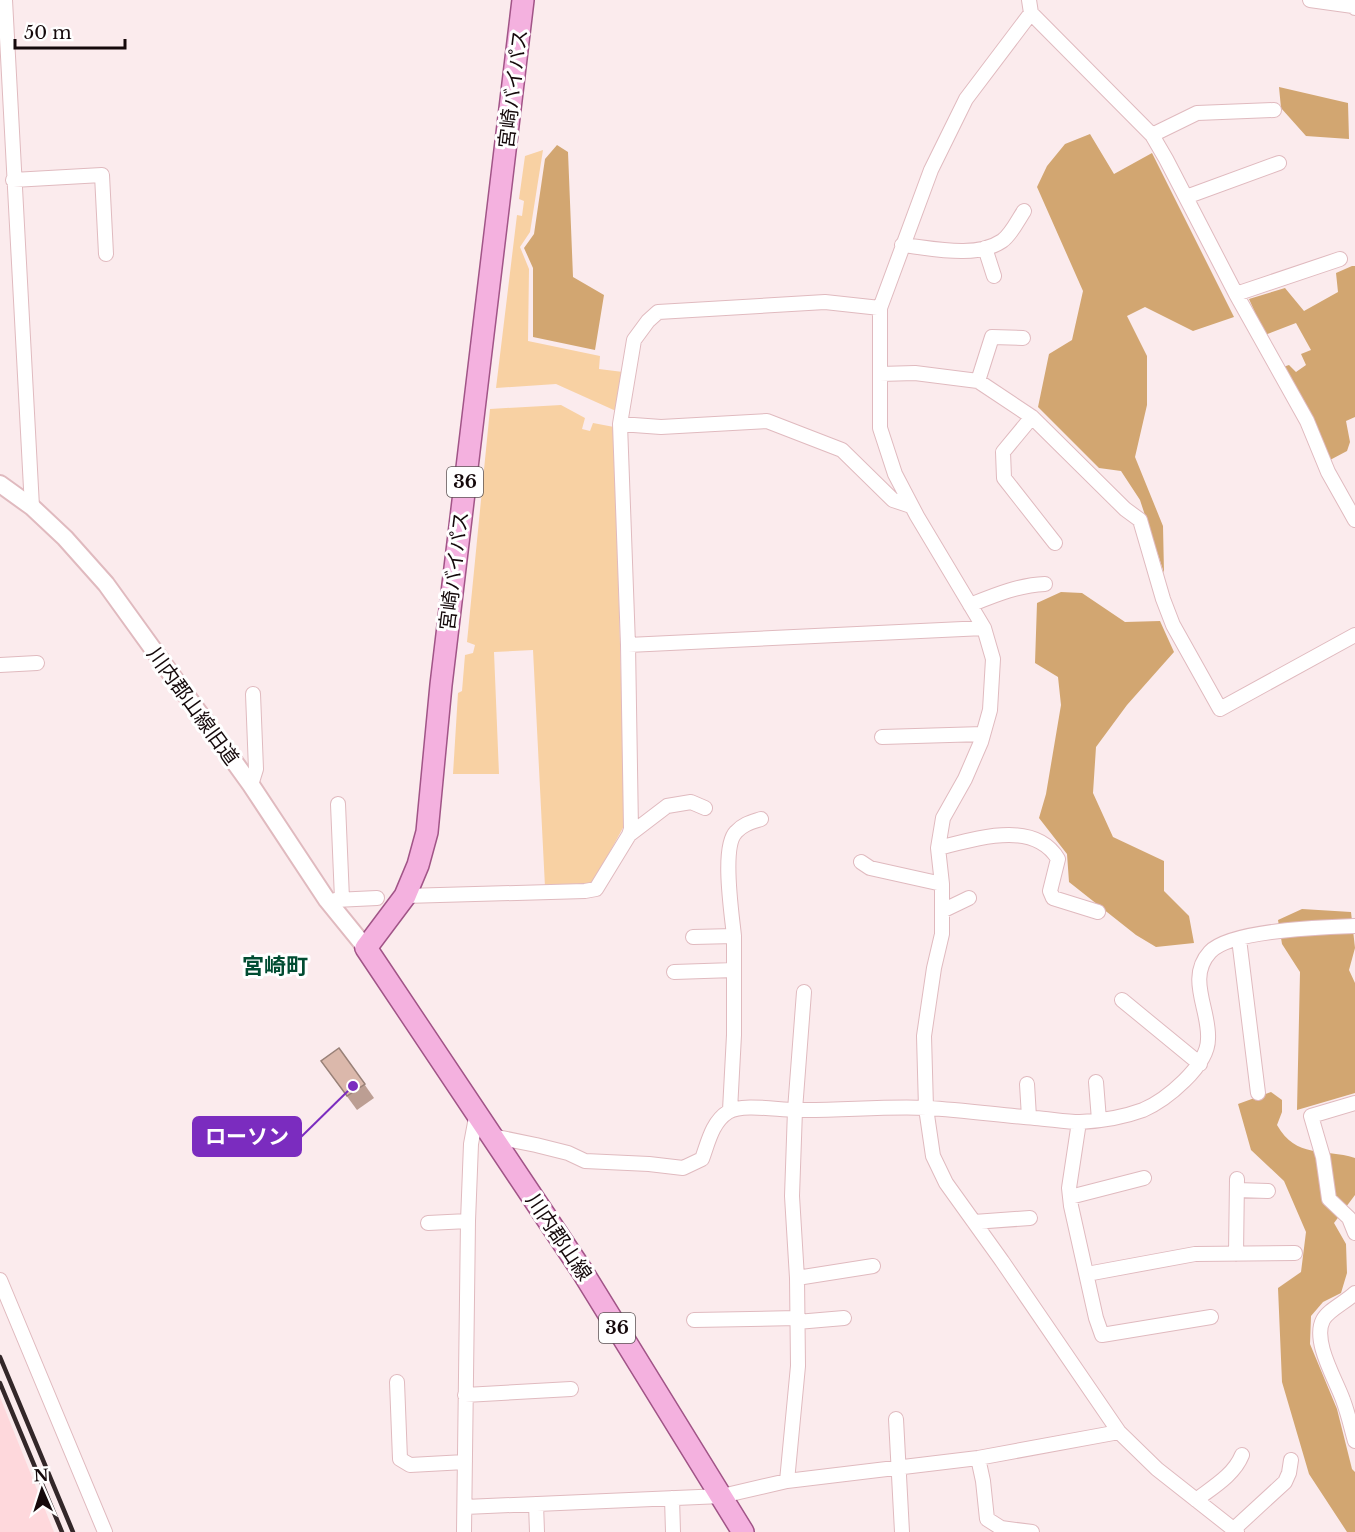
<svg xmlns="http://www.w3.org/2000/svg" width="1355" height="1532" font-family="'Libre Baskerville','Noto Sans JP',serif">
<style>
.built{fill:#fed8dc}
.green{fill:#f8d1a3}
.forest{fill:#d2a671}
.lines{fill:none;stroke-linecap:round;stroke-linejoin:round}
.minor-casing{stroke:#e0babf;stroke-width:16}
.tertiary-casing{stroke:#e0babf;stroke-width:20}
.primary-casing{stroke:#a15487;stroke-width:24}
.minor{stroke:#fff;stroke-width:14}
.tertiary{stroke:#fff;stroke-width:16}
.primary{stroke:#f4b1df;stroke-width:21}
.rail{stroke:#332729;stroke-width:4.5}
.wall{fill:#bc9e93}
.building{fill:#dbb8ab;stroke:#998178;stroke-width:1.5}
.labels{text-anchor:middle;dominant-baseline:central;stroke-width:6;stroke-linejoin:round;paint-order:stroke}
.shield{fill:#fff;stroke:#5b5354;stroke-width:1.5}
.shield-label{font-size:18px;font-weight:bold;fill:#15090b}
.street-label{font-size:20px;fill:#15090b;stroke:#fff}
.quarter-label{font-size:22px;font-weight:bold;fill:#014c32;stroke:#fff}
.leader{fill:none;stroke:#7b2cbf;stroke-width:2}
.callout-dot{fill:#7b2cbf;stroke:#fff;stroke-width:2}
.callout{fill:#7b2cbf;stroke:#7b2cbf;stroke-width:2}
.callout-label{font-size:21px;text-anchor:middle;font-weight:bold;fill:#fff}
</style>
<rect width="100%" height="100%" fill="#fbebed"/>
<path class="built" d="M 0,1397 L 54,1532 L 0,1532 Z"/>
<path class="green" d="M 543,150 L 530,232 L 520,247 L 529,269 L 528,341 L 600,356 L 599,369 L 623,372 L 616,411 L 556,384 L 496,388 L 517,215 L 522,216 L 524,201 L 519,199 L 525,156 Z
M 561,405 L 585,418 L 582,429 L 590,431 L 593,423 L 614,427 L 625,824 L 593,883 L 545,887 L 533,650 L 494,652 L 499,774 L 453,774 L 458,693 L 462,691 L 465,655 L 473,653 L 475,645 L 467,642 L 490,409 Z"/>
<path class="forest" d="M 1279,87 L 1348,103 L 1349,139 L 1306,136 L 1281,108 Z
M 1090,134 L 1114,174 L 1152,153 L 1234,317 L 1193,331 L 1145,307 L 1127,316 L 1147,356 L 1147,405 L 1135,457 L 1163,526 L 1164,573 L 1140,500 L 1121,471 L 1099,468 L 1038,407 L 1049,354 L 1072,340 L 1083,291 L 1037,187 L 1047,166 L 1065,144 Z
M 557,145 L 568,152 L 573,277 L 604,295 L 595,350 L 533,337 L 533,268 L 524,248 L 534,234 L 545,159 Z
M 1352,266 L 1355,266 L 1355,417 L 1346,421 L 1350,442 L 1347,451 L 1330,460 L 1283,367 L 1289,365 L 1296,372 L 1306,365 L 1301,354 L 1311,350 L 1296,323 L 1265,335 L 1249,299 L 1285,288 L 1304,311 L 1338,292 L 1336,273 Z
M 1061,592 L 1082,593 L 1125,622 L 1160,621 L 1174,652 L 1127,705 L 1096,747 L 1093,793 L 1113,837 L 1164,861 L 1164,891 L 1189,916 L 1194,943 L 1156,947 L 1136,935 L 1069,882 L 1067,854 L 1039,818 L 1046,794 L 1061,705 L 1058,677 L 1035,663 L 1037,603 Z
M 1302,909 L 1351,912 L 1355,948 L 1349,970 L 1355,983 L 1355,1093 L 1297,1110 L 1300,972 L 1282,944 L 1278,920 Z
M 1271,1092 L 1282,1100 L 1282,1112 L 1277,1125 C 1296,1159 1324,1148 1355,1158 L 1355,1195 L 1334,1223 L 1346,1244 L 1347,1273 L 1341,1293 L 1323,1302 L 1311,1316 L 1310,1344 L 1337,1409 L 1352,1469 L 1355,1472 L 1355,1532 L 1347,1532 L 1309,1474 L 1282,1382 L 1278,1288 L 1301,1272 L 1306,1232 L 1284,1181 L 1251,1150 L 1238,1104 Z"/>
<g class="lines">
<g class="minor-casing">
<path id="minor" d="M 5,0 L 32,507
M 1029,0 L 1031,13 L 1152,135 L 1166,159 L 1236,294 L 1307,421 L 1328,472 L 1355,520
M 1310,0 L 1353,6 L 1355,8
M 1031,13 L 966,99 L 931,170 L 880,308 L 880,428 L 895,474 L 917,516 L 984,628 L 993,659 L 990,710 L 981,742 L 965,779 L 943,818 L 938,848 L 942,884 L 942,934 L 934,968 L 924,1036 L 926,1108 L 933,1156 L 946,1183 L 1002,1261 L 1119,1432 L 1157,1469 L 1237,1532
M 1152,135 L 1197,113 L 1274,110
M 13,180 L 102,175 L 106,254
M 1186,197 L 1279,163
M 902,245 C 932,248 975,259 1002,241 C 1011,235 1018,220 1024,211
M 985,248 L 994,276
M 1236,294 L 1340,259
M 880,374 L 915,373 L 978,381 L 1032,417 L 1125,509 L 1140,520 L 1163,599 L 1173,625 L 1220,709 L 1355,635
M 978,381 L 992,337 L 1023,338
M 1032,417 L 1003,452 L 1004,478 L 1055,543
M 620,424 L 661,427 L 767,421 L 842,450 L 893,500 L 911,506
M 970,605 C 995,595 1019,585 1045,584
M 628,645 L 984,628
M 0,665 L 37,663
M 882,737 L 983,734
M 251,785 L 256,769 L 253,694
M 338,804 L 342,899
M 629,835 L 667,806 L 691,802 L 705,808
M 938,848 C 975,839 1034,819 1058,859 L 1050,891 L 1053,898 L 1098,912
M 861,862 L 870,868 L 942,884
M 405,896 L 585,891 L 596,889 L 629,835 L 631,829 L 628,645 L 620,424 L 634,340 L 648,321 L 658,312 L 825,302 L 880,308
M 335,900 L 377,898
M 942,911 L 969,898
M 734,936 C 732,915 721,847 736,832 C 743,824 752,822 761,819
M 693,937 L 734,936 L 734,1035 L 730,1110
M 1239,939 L 1258,1093
M 674,972 L 734,970
M 1122,1000 L 1200,1064
M 1096,1082 L 1099,1120
M 1027,1084 L 1029,1117
M 1355,1103 L 1311,1116 L 1323,1157 L 1329,1199 L 1349,1218 L 1355,1233
M 1079,1122 L 1069,1188 L 1071,1206 L 1096,1318 L 1102,1335 L 1211,1317
M 492,1136 L 536,1145 L 568,1153 L 585,1161 L 649,1164 L 683,1168 L 702,1159 C 708,1143 712,1122 728,1112 C 742,1103 778,1110 795,1110 C 839,1111 883,1106 927,1108 C 963,1110 999,1115 1035,1118 C 1050,1119 1066,1122 1080,1122 C 1100,1121 1124,1117 1143,1110 C 1166,1100 1208,1066 1208,1039 C 1210,1010 1186,978 1210,952 C 1230,930 1324,927 1355,926
M 1237,1190 L 1268,1191
M 1070,1197 L 1144,1178
M 974,1222 L 1030,1218
M 428,1223 L 468,1221
M 1236,1254 L 1237,1179
M 1087,1274 L 1195,1254 L 1295,1253
M 797,1278 L 873,1266
M 0,1280 L 105,1532
M 1355,1293 C 1346,1302 1328,1310 1323,1320 C 1312,1341 1336,1380 1343,1400 C 1348,1413 1351,1427 1355,1441
M 694,1320 L 797,1318
M 797,1322 L 844,1318
M 397,1382 L 400,1459 L 410,1465 L 465,1462
M 465,1395 L 571,1389
M 896,1419 L 902,1532
M 978,1458 L 983,1481 L 987,1519 L 1001,1528 L 1032,1532
M 787,1481 L 798,1366 L 797,1278 L 792,1196 L 795,1110 L 804,992
M 672,1498 L 673,1532
M 1196,1500 C 1213,1487 1234,1475 1242,1455
M 536,1504 L 537,1532
M 465,1507 L 722,1496 L 787,1481 L 978,1458 L 1119,1432
M 1234,1529 L 1285,1482 L 1289,1473 L 1291,1460
M 464,1532 L 468,1221 L 471,1144 L 477,1112"/>
</g>
<g class="tertiary-casing">
<path id="tertiary" d="M 0,484 L 32,507 L 65,538 L 106,584 L 251,785 L 327,900 L 366,948"/>
</g>
<g class="primary-casing">
<path id="primary" d="M 523,0 L 441,685 L 427,832 L 418,865 L 405,896 L 366,948 L 582,1271 L 743,1532"/>
</g>
<use href="#minor" class="minor"/>
<use href="#tertiary" class="tertiary"/>
<use href="#primary" class="primary"/>
<path class="rail" d="M 0,1357 L 73,1532
M 0,1383 L 62,1532"/>
</g>
<path class="wall" d="M 339,1048 L 374,1098 L 357,1110 L 321,1061 Z"/>
<path class="building" d="M 339,1048 L 365,1084 L 347,1096 L 321,1061 Z"/>
<g class="labels">
<g class="shield">
<rect x="447" y="467" width="36" height="30" rx="4.5"/>
<rect x="599" y="1313" width="36" height="30" rx="4.5"/>
</g>
<g class="shield-label">
<text x="465" y="482">36</text>
<text x="617" y="1328">36</text>
</g>
<g class="street-label">
<text transform="translate(513 89) rotate(-83)">宮崎バイパス</text>
<text transform="translate(454 571) rotate(-83)">宮崎バイパス</text>
<text transform="translate(193 706) rotate(54)">川内郡山線旧道</text>
<text transform="translate(559 1237) rotate(56)">川内郡山線</text>
</g>
<g class="quarter-label">
<text x="275" y="966">宮崎町</text>
</g>
</g>
<path class="leader" d="M353 1086L301 1137"/>
<circle class="callout-dot" cx="353" cy="1086" r="6"/>
<rect class="callout" x="193" y="1117" width="108" height="39" rx="6"/>
<g class="callout-label">
<text x="247" y="1144">ローソン</text>
</g>
<g transform="translate(42 1490) rotate(357)" stroke="#ffffff" stroke-width="4.5" paint-order="stroke">
<path d="M0-4.5L10 22L0 15L-10 22Z" fill="#15090b"/>
<text y="-9" font-size="16" font-weight="bold" text-anchor="middle" fill="#15090b">N</text>
</g>
<path d="M15 39v9h110v-9" fill="none" stroke="#15090b" stroke-width="3"/>
<text x="24" y="39" font-size="18" fill="#15090b" stroke="#ffffff" stroke-width="4.5" paint-order="stroke">50 m</text>
</svg>
